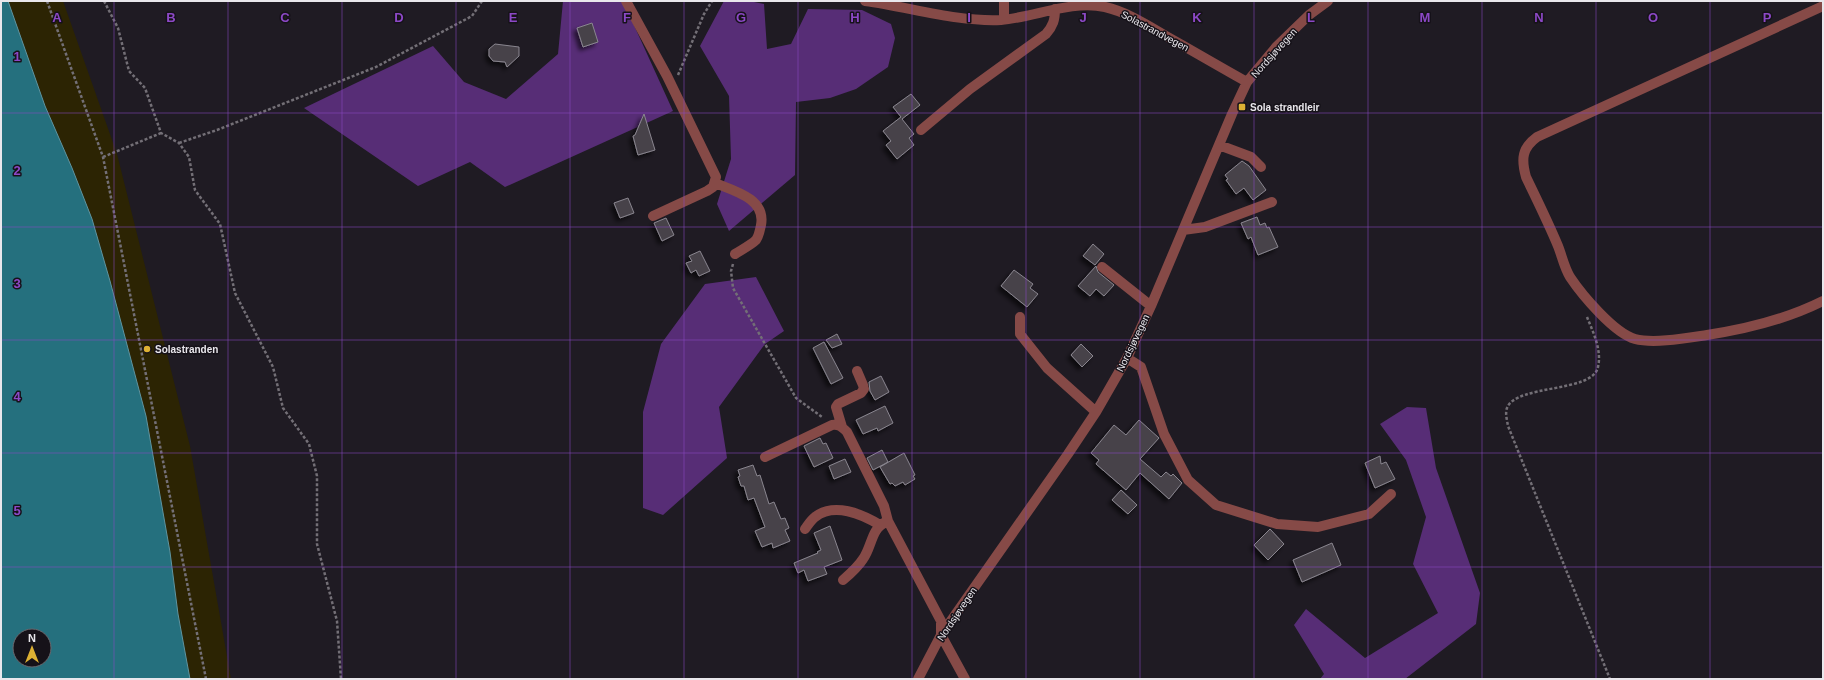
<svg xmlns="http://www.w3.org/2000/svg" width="1824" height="680" font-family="Arial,sans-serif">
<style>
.forest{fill:#572d76}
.sand{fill:#2c2403}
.water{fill:#25707e;stroke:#60949f;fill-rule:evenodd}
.building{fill:#46424a;stroke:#8a868f;filter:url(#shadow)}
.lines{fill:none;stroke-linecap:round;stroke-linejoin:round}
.path{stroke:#736f76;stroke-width:2.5;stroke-dasharray:3 2;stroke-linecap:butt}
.minor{stroke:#864a47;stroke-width:10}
.grid{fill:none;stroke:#8c48c6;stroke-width:1;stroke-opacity:0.55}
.poi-dot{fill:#ddb133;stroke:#161219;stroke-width:1.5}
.labels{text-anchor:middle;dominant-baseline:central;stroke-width:3;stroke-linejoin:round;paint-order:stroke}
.street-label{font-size:10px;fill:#e9e7ec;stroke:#161219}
.poi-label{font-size:10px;font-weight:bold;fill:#e9e7ec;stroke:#161219;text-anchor:start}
.grid-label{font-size:13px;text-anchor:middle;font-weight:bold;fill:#8c48c6;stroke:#161219;stroke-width:3;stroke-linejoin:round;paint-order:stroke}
</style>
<defs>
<filter id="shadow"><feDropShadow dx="-3.5" dy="3.5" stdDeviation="2" flood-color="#0009"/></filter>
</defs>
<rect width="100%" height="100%" fill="#1f1b23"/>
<path class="forest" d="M 563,1 L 623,1 L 673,111 L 505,187 L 470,162 L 418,186 L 304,108 L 433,46 L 464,82 L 506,99 L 558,54 Z
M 724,1 L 749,1 L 764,4 L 767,49 L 791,44 L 808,9 L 862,10 L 891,24 L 895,38 L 888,67 L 856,89 L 830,98 L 796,102 L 795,175 L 729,231 L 717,204 L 731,159 L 729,96 L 700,46 Z
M 756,277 L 784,331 L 765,344 L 719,407 L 727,458 L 663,515 L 643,508 L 643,412 L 661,344 L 705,284 Z
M 1407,407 L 1426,408 L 1436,468 L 1480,593 L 1476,624 L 1405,679 L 1320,679 L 1324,674 L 1294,625 L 1306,609 L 1365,658 L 1438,613 L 1413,564 L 1426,517 L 1406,460 L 1380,424 Z"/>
<path class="sand" d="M 8,1 L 63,1 L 117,154 L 190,446 L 231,679 L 190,679 L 178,614 L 170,552 L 146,416 L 110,281 L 92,219 L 72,168 L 45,106 Z"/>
<path class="water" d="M 1,1 L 8,1 L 45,106 L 72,168 L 92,219 L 110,281 L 146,416 L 170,552 L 178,614 L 190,679 L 1,679 ZM 20,636 L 44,636 L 44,660 L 20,660 Z"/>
<path class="building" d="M 592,23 L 598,42 L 583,47 L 577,28 Z
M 495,44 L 519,47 L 519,56 L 507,67 L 505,62 L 493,61 L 489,56 L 489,49 Z
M 911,94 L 920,105 L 902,119 L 914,134 L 909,138 L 914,145 L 897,159 L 886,145 L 891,141 L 883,131 L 901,117 L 893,107 Z
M 644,114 L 655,150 L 638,155 L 633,136 L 635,135 Z
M 1242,161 L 1249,166 L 1266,190 L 1253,200 L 1244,188 L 1236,194 L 1226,180 L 1228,179 L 1225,175 Z
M 628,198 L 634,213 L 620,218 L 614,203 Z
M 1257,217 L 1260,225 L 1265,223 L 1267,228 L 1269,227 L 1278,247 L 1258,255 L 1251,237 L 1248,239 L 1241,223 Z
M 666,218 L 674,235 L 662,241 L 654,223 Z
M 1093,244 L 1104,254 L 1095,265 L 1083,256 Z
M 700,251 L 710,271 L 699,276 L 696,270 L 691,273 L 686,263 L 692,261 L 689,256 Z
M 1096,266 L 1098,272 L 1114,285 L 1104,296 L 1096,289 L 1090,296 L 1078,286 Z
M 1014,270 L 1033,284 L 1030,288 L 1038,294 L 1027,307 L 1001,286 Z
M 837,334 L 842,344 L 832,348 L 826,340 Z
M 824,342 L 843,378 L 831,384 L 813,348 Z
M 1081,344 L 1093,356 L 1082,367 L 1071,355 Z
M 881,376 L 889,392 L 875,400 L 870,391 L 869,382 Z
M 885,406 L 893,423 L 878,431 L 877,428 L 863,434 L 856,420 Z
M 1139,420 L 1159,438 L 1140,459 L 1161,477 L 1166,472 L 1171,476 L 1173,474 L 1182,483 L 1169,499 L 1140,473 L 1126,490 L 1096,464 L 1099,460 L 1091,453 L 1114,425 L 1126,435 Z
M 820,438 L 823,444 L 826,443 L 833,458 L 814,467 L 804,446 Z
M 882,450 L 888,462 L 873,470 L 867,458 Z
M 904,453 L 915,475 L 913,476 L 915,479 L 905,485 L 903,482 L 895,486 L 892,483 L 890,484 L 880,467 Z
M 1380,456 L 1381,464 L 1386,462 L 1395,479 L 1375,488 L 1365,463 Z
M 845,459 L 851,472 L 834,479 L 829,466 Z
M 753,465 L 757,476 L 760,475 L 769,504 L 774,502 L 781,519 L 785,518 L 789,528 L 785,530 L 790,541 L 773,548 L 772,543 L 762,547 L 755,531 L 765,527 L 754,498 L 748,500 L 744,486 L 741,486 L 738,477 L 740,476 L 738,470 Z
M 1121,490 L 1137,505 L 1128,514 L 1112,500 Z
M 830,526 L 842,560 L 824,567 L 827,574 L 808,581 L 804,570 L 798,573 L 794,563 L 818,553 L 817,552 L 821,550 L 814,533 Z
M 1270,529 L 1284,544 L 1268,560 L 1254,545 Z
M 1332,543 L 1341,565 L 1302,582 L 1293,560 Z"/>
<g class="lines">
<path class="path" d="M 47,1 L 103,157 L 206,679
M 104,1 L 118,28 L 129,71 L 145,88 L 161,133 L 179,143 L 189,157 L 195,190 L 220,224 L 235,293 L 273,367 L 283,408 L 309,444 L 317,476 L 317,544 L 337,621 L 341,679
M 678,75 L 704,14 L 712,1
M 179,143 L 217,130 L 376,67 L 472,16 L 482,1
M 103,157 L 161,133
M 733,264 L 731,271 L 733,288 L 796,398 L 822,417
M 1587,317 C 1593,332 1602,350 1598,367 C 1593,393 1516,384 1507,408 C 1505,413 1507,420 1508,426 L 1610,679"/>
<path class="minor" d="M 626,1 L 667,76 L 716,177 L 713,187 L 707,191 L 653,216
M 865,1 C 910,7 956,22 1001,20 C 1036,17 1070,0 1105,7 C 1127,12 1147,25 1166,36 C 1193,51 1220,67 1247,82
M 1823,6 L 1537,137 C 1522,148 1521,159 1526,177 C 1537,200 1548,222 1558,246 C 1562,256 1564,267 1570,277 C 1582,295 1614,333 1635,339 C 1654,344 1687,338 1707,335 C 1747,329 1787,319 1823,301
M 1004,19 L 1004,1
M 921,130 L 970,89 L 1046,34 C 1053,26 1055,20 1055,9
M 1219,145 L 1251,157 L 1261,167
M 715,183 C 735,191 766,199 761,225 C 760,230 759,236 756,240 C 751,245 741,250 735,254
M 1183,230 L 1205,227 L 1272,202
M 1102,267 L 1151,306
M 1020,317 L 1020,334 L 1047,368 L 1096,412
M 1127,358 L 1141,367 L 1164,434 L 1188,480 L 1216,505 L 1277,524 L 1318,527 L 1369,514 L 1391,494
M 842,427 L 836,407 L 838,404 L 861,393 L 864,389 L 863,385 L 857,371
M 765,457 L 832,425 C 839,424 842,427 847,432 L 884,506 L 888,521 L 941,621 L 941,635 L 965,679
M 805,529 C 808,525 811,520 815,517 C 834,502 862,514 880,525
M 843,580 C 850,574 858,567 863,559 C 872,547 871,528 886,522
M 918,679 L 941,635 L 1068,454 L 1096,412 L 1127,358 L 1151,306 L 1232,114 L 1247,82 L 1277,46 L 1309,15 L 1328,1"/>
</g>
<path class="grid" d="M 114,1 L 114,679M 228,1 L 228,679M 342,1 L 342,679M 456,1 L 456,679M 570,1 L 570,679M 684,1 L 684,679M 798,1 L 798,679M 912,1 L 912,679M 1026,1 L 1026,679M 1140,1 L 1140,679M 1254,1 L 1254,679M 1368,1 L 1368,679M 1482,1 L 1482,679M 1596,1 L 1596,679M 1710,1 L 1710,679M 1,113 L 1823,113M 1,227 L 1823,227M 1,340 L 1823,340M 1,453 L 1823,453M 1,567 L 1823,567"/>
<g class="poi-dot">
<rect x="1238" y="103" width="8" height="8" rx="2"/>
<circle cx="147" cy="349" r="4"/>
</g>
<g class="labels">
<g class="street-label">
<text transform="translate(1155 31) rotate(28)">Solastrandvegen</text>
<text transform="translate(1274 53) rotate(-48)">Nordsjøvegen</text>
<text transform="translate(1133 343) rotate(-64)">Nordsjøvegen</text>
<text transform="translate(957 614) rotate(-56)">Nordsjøvegen</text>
</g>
<g class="poi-label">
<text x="1250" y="107">Sola strandleir</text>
<text x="155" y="349">Solastranden</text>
</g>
</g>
<g class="grid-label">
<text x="57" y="22">A</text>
<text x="171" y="22">B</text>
<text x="285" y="22">C</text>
<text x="399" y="22">D</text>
<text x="513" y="22">E</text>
<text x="627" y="22">F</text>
<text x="741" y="22">G</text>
<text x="855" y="22">H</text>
<text x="969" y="22">I</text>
<text x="1083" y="22">J</text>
<text x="1197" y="22">K</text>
<text x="1311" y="22">L</text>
<text x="1425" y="22">M</text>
<text x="1539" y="22">N</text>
<text x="1653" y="22">O</text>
<text x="1767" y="22">P</text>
<text x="17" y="61">1</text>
<text x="17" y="175">2</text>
<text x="17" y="288">3</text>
<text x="17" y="401">4</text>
<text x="17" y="515">5</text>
</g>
<rect width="1824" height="680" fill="none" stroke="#e9e7ec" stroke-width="4"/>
<g transform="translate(32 648)"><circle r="19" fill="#161219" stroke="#6a676d"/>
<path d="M0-3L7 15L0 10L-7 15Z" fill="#ddb133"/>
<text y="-6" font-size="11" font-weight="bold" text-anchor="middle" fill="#e9e7ec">N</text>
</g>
</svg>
